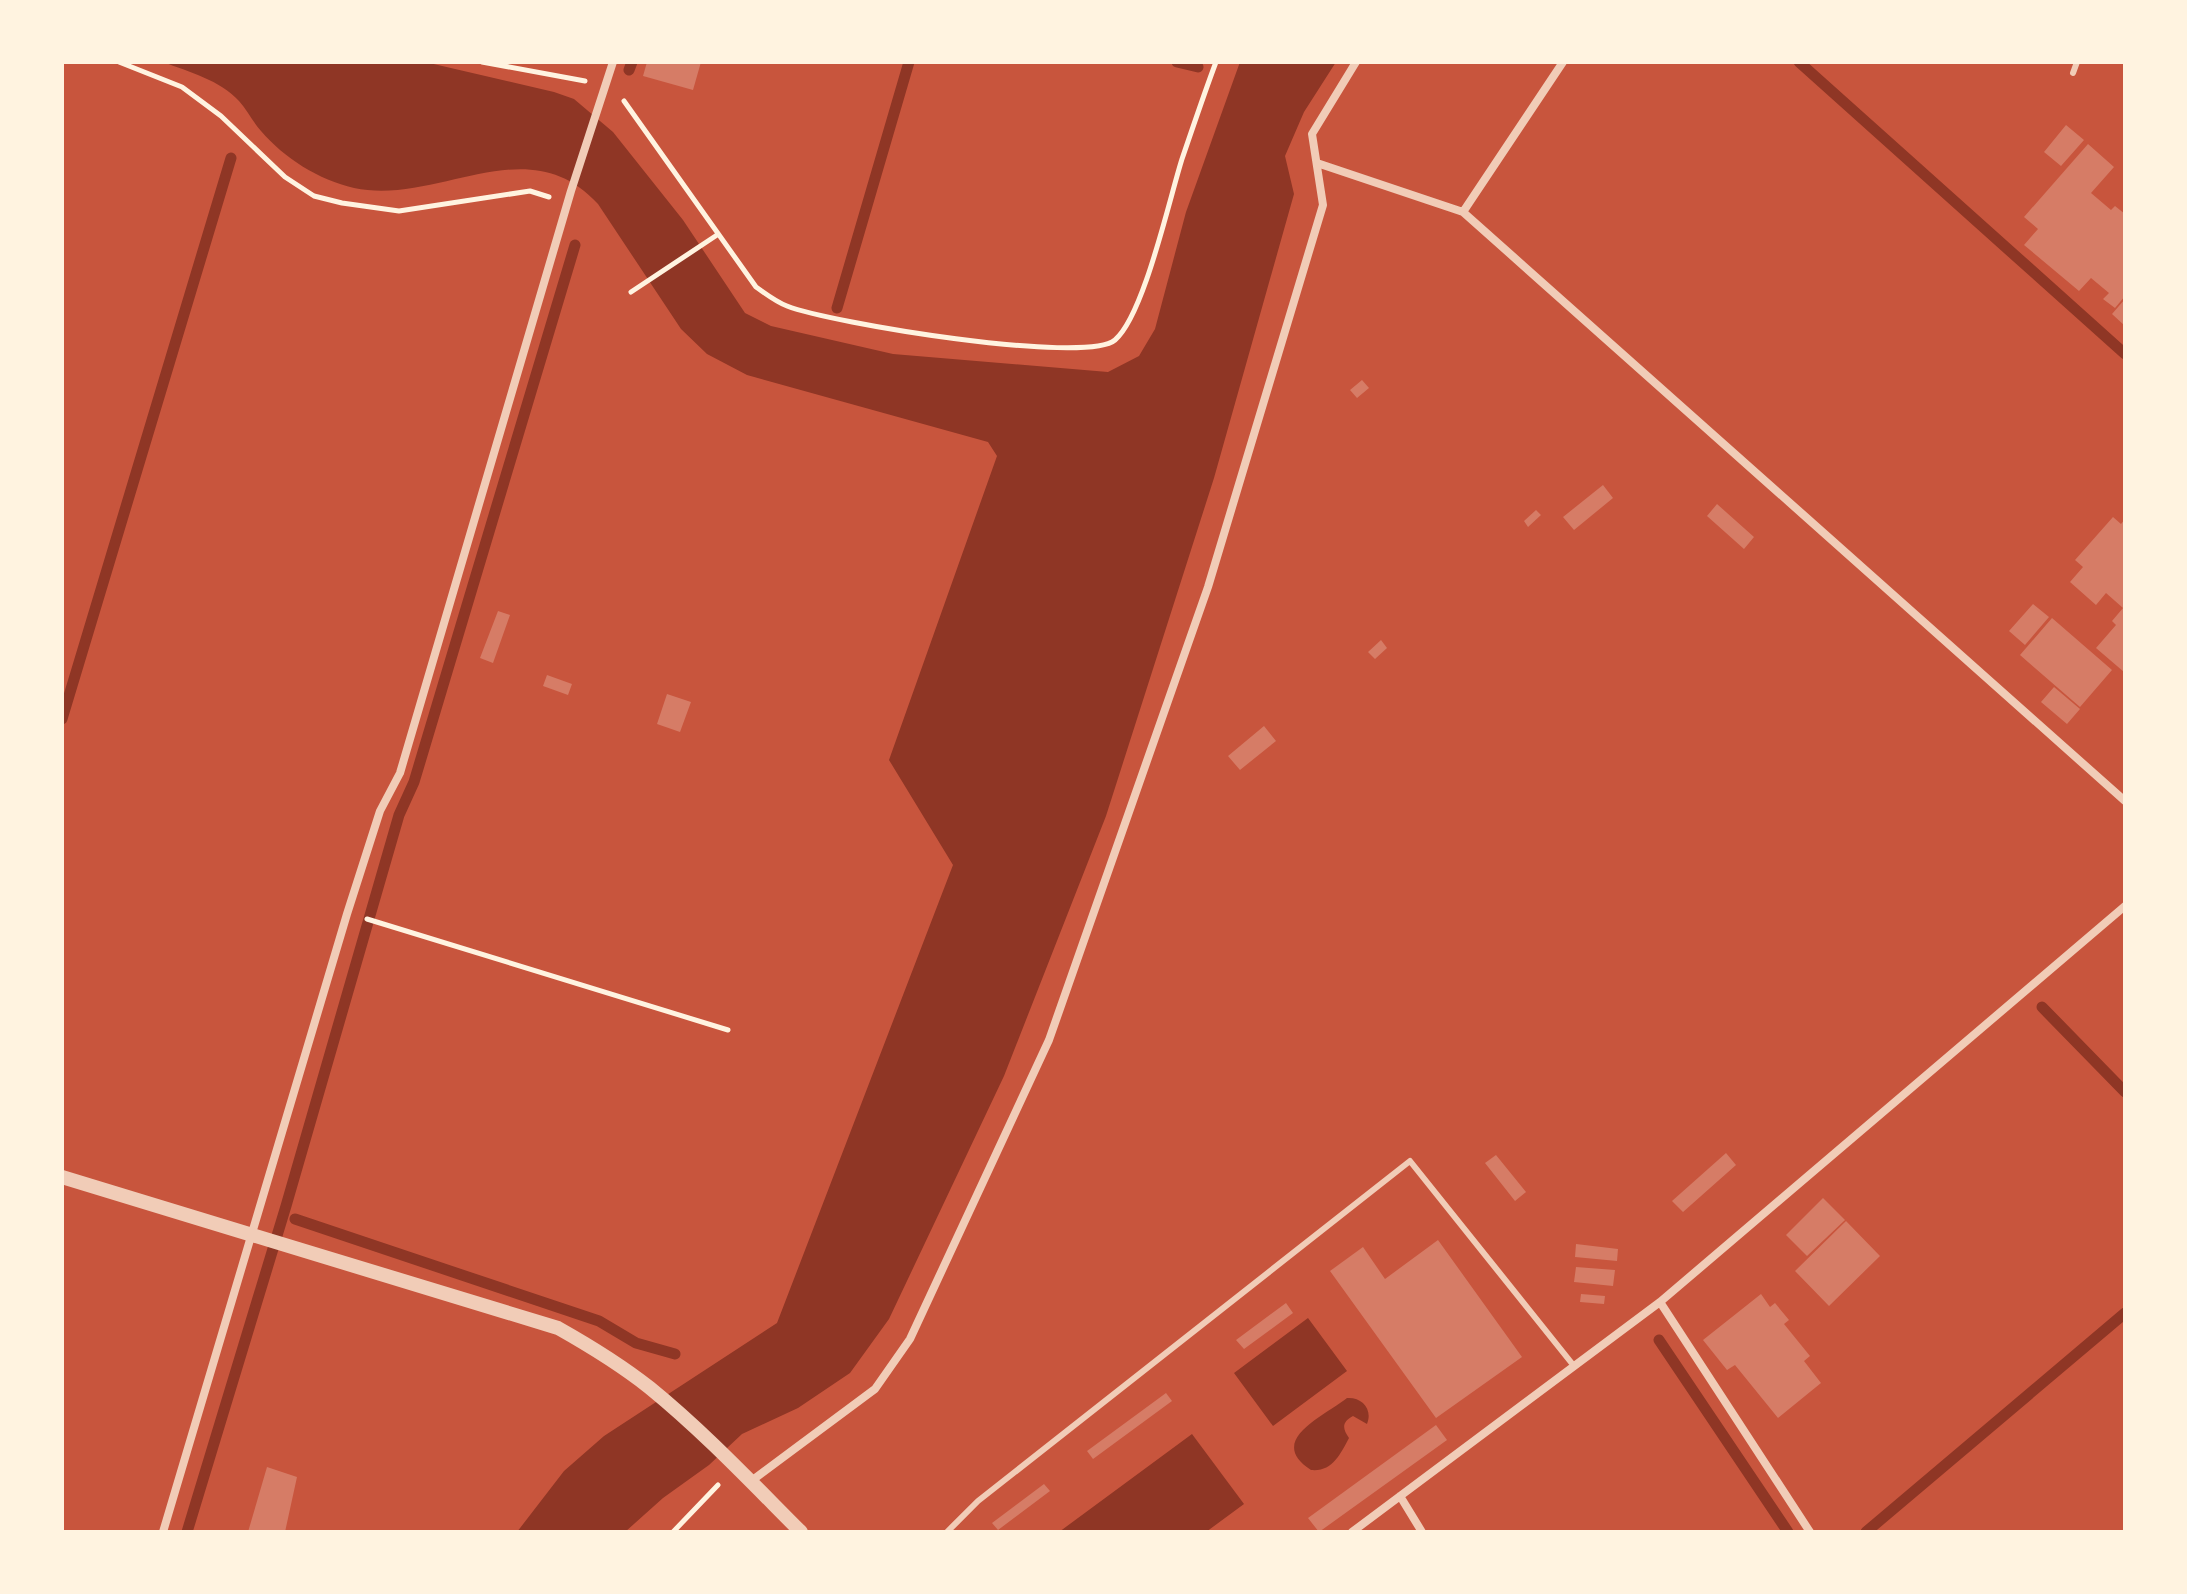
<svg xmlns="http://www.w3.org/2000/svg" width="2187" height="1594" font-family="'Alegreya Sans',sans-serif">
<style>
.water{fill:#8f3625}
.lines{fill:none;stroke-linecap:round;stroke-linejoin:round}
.stream{stroke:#8f3625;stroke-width:11}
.building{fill:#d67c66}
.path{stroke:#fff3e0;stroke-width:5}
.service{stroke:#f1ccb7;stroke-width:6}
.minor{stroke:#f1ccb7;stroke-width:8}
.tertiary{stroke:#f1ccb7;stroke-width:14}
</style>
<rect width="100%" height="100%" fill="#c8553d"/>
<path class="water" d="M 163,62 L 425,62 L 554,92 L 574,99 L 613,132 L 683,220 L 745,313 L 771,326 L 893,354 L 1108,372 L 1139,356 L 1155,329 L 1186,212 L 1240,62 L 1336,62 L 1304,112 L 1285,156 L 1294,194 L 1214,478 L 1106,816 L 1004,1076 L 889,1319 L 850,1373 L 798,1408 L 742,1434 L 709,1465 L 663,1498 L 625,1532 L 517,1532 L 564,1471 L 604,1436 L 777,1323 L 953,865 L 889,760 L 997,456 L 988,442 L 747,375 L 707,354 L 681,329 L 598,204 C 527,126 439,206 354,188 C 319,180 284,158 261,131 C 253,122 247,110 239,101 C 220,80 189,72 163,62 Z
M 1308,1318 L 1347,1371 L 1273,1426 L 1234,1373 Z
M 1347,1398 C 1362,1397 1373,1409 1367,1424 L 1353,1416 C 1342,1422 1342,1428 1349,1438 C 1340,1455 1332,1472 1311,1470 C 1265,1440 1325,1416 1347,1398 Z
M 1192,1434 L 1244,1504 L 1206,1532 L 1059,1532 Z"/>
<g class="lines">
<path class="stream" d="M 1177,62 L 1198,67
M 1799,62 L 2125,354
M 629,70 L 632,62
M 837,308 L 909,62
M 62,719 L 231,158
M 2042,1007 L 2125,1092
M 295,1219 L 599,1321 L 636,1343 L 675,1354
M 1659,1340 L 1788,1532
M 187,1532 L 286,1206 L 399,815 L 414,782 L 575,245
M 1866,1532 L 2125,1313"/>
</g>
<path class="building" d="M 647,62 L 701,62 L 693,90 L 643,76 Z
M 2066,125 L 2084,140 L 2061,166 L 2044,152 Z
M 2088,144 L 2114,167 L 2091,193 L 2111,210 L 2115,206 L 2125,214 L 2125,296 L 2115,308 L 2103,299 L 2109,293 L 2091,278 L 2079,291 L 2024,245 L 2038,229 L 2024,217 Z
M 2125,299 L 2125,326 L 2112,314 Z
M 1362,380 L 1369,388 L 1357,398 L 1350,390 Z
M 1603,485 L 1613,498 L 1574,530 L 1563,517 Z
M 1717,504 L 1754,537 L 1744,549 L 1707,516 Z
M 1536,510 L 1541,515 L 1528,527 L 1524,521 Z
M 2113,517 L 2121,524 L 2125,519 L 2124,672 L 2096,648 L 2116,625 L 2112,621 L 2123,608 L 2106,593 L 2096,605 L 2070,582 L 2083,567 L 2075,560 Z
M 2033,604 L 2049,617 L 2025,645 L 2009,631 Z
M 498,611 L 510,615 L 493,663 L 480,658 Z
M 2052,618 L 2112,670 L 2080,707 L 2020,655 Z
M 1381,640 L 1387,648 L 1375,659 L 1368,652 Z
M 547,675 L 572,684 L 568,695 L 543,686 Z
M 2054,687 L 2080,709 L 2067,724 L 2041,702 Z
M 667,694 L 691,702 L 680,732 L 657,724 Z
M 1264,726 L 1276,741 L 1240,770 L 1228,756 Z
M 1726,1153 L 1736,1165 L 1683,1212 L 1672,1201 Z
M 1496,1155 L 1526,1192 L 1515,1201 L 1485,1163 Z
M 1823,1198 L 1845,1220 L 1807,1256 L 1786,1235 Z
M 1846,1221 L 1880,1256 L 1829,1306 L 1795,1271 Z
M 1438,1240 L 1522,1357 L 1436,1418 L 1330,1271 L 1363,1247 L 1385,1279 Z
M 1576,1244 L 1618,1249 L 1617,1261 L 1575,1257 Z
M 1576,1267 L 1615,1270 L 1613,1286 L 1574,1282 Z
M 1581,1294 L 1605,1296 L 1604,1304 L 1580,1302 Z
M 1761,1294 L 1770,1307 L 1775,1303 L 1789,1320 L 1784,1324 L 1810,1356 L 1804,1361 L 1821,1383 L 1778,1418 L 1735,1365 L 1727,1370 L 1703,1340 Z
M 1286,1303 L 1293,1313 L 1244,1349 L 1236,1340 Z
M 1166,1393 L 1172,1401 L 1093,1459 L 1087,1451 Z
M 1436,1425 L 1447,1440 L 1319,1532 L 1308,1518 Z
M 267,1467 L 297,1477 L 285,1532 L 248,1532 Z
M 1044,1484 L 1050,1491 L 998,1530 L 992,1523 Z"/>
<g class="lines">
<path class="path" d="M 119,62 L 182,87 L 221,116 L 285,177 L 314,196 L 342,203 L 399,211 L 530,191 L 549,197
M 482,62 L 585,81
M 624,101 L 756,287 C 766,294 776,302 787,306 C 830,323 1085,365 1115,340 C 1144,315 1169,200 1182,159 C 1193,127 1204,94 1216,62
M 631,292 L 717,235
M 367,919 L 728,1030
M 673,1532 L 718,1485"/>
<path class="service" d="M 2073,73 L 2077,62
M 947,1532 L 978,1501 L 1410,1161 L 1574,1366"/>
<path class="minor" d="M 1317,163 L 1463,212 L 2125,801
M 1463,212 L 1563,62
M 1660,1302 L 1810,1532
M 750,1482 L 875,1389 L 910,1339 L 1049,1040 L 1208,587 L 1323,205 L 1312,134 L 1356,62
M 1400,1496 L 1422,1532
M 163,1532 L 347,914 L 380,811 L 400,773 L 571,191 L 613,62
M 1352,1532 L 1660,1302 L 2125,906"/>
<path class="tertiary" d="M 62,1177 L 558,1328 C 590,1346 621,1365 650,1388 C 704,1432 752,1483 801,1532"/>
</g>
<rect width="2187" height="1594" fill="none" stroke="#fff3e0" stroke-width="128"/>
</svg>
